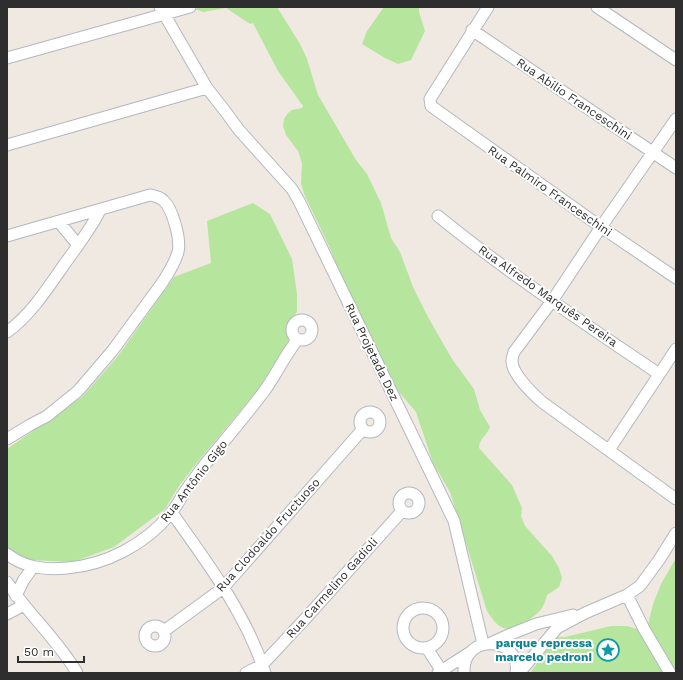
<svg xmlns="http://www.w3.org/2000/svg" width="683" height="680" font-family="'Work Sans',sans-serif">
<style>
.green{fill:#b6e59e}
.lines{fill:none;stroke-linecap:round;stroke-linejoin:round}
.minor-casing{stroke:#b4b7c1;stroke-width:13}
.minor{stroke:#fff;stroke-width:11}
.labels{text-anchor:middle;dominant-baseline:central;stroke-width:4;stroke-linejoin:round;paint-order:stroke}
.street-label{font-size:12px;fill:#2e2e2e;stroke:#fff}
.culture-label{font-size:12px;font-weight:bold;fill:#0d838f;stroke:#fff;text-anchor:end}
</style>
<rect width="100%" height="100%" fill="#efe9e1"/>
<path class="green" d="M 189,7 L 277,7 L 300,44 L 307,59 L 318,95 L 356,160 L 367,174 L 381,203 L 391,238 L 400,252 L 413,287 L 428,317 L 452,359 L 474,389 L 480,410 L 490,427 C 486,437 480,437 479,448 L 512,485 L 522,508 L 521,516 L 525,526 L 552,556 L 559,568 L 562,578 L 559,587 L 547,595 C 543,610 540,612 527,621 C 507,634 500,631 487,611 L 450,492 L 433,463 L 416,412 L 398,391 L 388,373 L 374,341 L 348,294 L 329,246 L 305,196 L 301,184 L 302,163 L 298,151 L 286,135 L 283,126 L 284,119 L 288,113 L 292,110 L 302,108 L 303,106 L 278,71 L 253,23 L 250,24 L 226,8 L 203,12 Z
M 384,7 L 419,7 L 419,12 L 425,31 L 411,60 L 398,64 L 385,58 L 362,44 L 367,31 Z
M 253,203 L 270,214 L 292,259 L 297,294 L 297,312 L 286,325 L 291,337 L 257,391 L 195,465 L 179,486 L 165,509 L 114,547 L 73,562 L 29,560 L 8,551 L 7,449 L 83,396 L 118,356 L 174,277 L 211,263 L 207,221 Z
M 676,558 L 676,673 L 530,673 L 556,637 L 565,637 L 611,626 L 627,626 L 643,631 L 647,629 L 653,604 L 661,584 Z"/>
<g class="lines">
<g class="minor-casing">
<path id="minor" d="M 160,7 L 207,88 L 225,111 L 239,130 L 292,189 L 299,201 L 454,521 L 483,644
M 488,7 L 430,99 L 431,106 L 601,227 L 676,278
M 597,7 L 676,60
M 472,30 L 676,168
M 7,58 L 190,7
M 676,119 L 601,227 L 552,301 L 514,352 C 513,355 512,358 512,361 C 512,374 533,394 542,402 L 676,499
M 7,145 L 207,88
M 438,216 C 508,273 584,323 659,374
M 59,222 L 78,245
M 7,236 L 150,195 C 156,196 160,197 164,201 C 173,210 181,240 178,252 C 175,263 168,274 162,283 L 113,350 L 78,391 L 47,416 L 30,425 L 7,439
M292 330a10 10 0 1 1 20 0a10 10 0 1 1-20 0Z
M 7,332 C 32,314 49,286 66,262 C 78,245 91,229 100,210
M360 422a10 10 0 1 1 20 0a10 10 0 1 1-20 0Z
M 609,450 L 676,349
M399 503a10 10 0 1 1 20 0a10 10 0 1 1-20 0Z
M 172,513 C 207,562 246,614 265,673
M 7,554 C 25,568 45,570 67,568 C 106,565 146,544 171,513 C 177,506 181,497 186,490 C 191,483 197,475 202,468 C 223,442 245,417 265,390 C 277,373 285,355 298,339
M 7,582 C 28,614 58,640 77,673
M 627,595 L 644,629 L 670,673
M 16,596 L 23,581 L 33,567
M403 628a20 20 0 1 1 40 0a20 20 0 1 1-40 0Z
M 7,614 L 24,605
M145 636a10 10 0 1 1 20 0a10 10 0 1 1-20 0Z
M 164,631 L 223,588 L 363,429
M 491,643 L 511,634 L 536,624 L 573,615
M 427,648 L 441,670
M 246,673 L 262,665 L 305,619 L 402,511
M 438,673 L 469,653
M 464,673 C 462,632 522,636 516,673
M 519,673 L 557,628 L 585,613 L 627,595 L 640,586 L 659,560 L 676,533"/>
</g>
<use href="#minor" class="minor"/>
</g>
<defs>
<g id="sight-ring" transform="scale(1.15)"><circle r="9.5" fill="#fff" stroke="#0f9aa8" stroke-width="1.5"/><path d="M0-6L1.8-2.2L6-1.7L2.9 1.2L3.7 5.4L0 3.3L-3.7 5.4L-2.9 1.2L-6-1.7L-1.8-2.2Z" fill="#0f9aa8"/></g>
</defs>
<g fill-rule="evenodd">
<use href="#sight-ring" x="608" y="650"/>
</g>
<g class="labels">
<g class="street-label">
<text transform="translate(574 99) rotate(34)">Rua Abilio Franceschini</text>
<text transform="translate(550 191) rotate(35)">Rua Palmiro Franceschini</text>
<text transform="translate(548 296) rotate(35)">Rua Alfredo Marquês Pereira</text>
<text transform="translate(372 352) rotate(64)">Rua Projetada Dez</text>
<text transform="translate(194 481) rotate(-52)">Rua Antônio Gigo</text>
<text transform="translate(268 535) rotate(-48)">Rua Clodoaldo Fructuoso</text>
<text transform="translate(332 588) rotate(-48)">Rua Carmelino Gadioli</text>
</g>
<g class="culture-label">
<text x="592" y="643">parque repressa<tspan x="592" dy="14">marcelo pedroni</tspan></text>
</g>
</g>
<rect width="683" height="680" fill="none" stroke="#2e2e2e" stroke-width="16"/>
<path d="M18 656v6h66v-6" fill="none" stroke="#2e2e2e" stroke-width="2"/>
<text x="24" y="656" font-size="12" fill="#2e2e2e" stroke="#ffffff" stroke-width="3" paint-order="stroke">50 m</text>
</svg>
